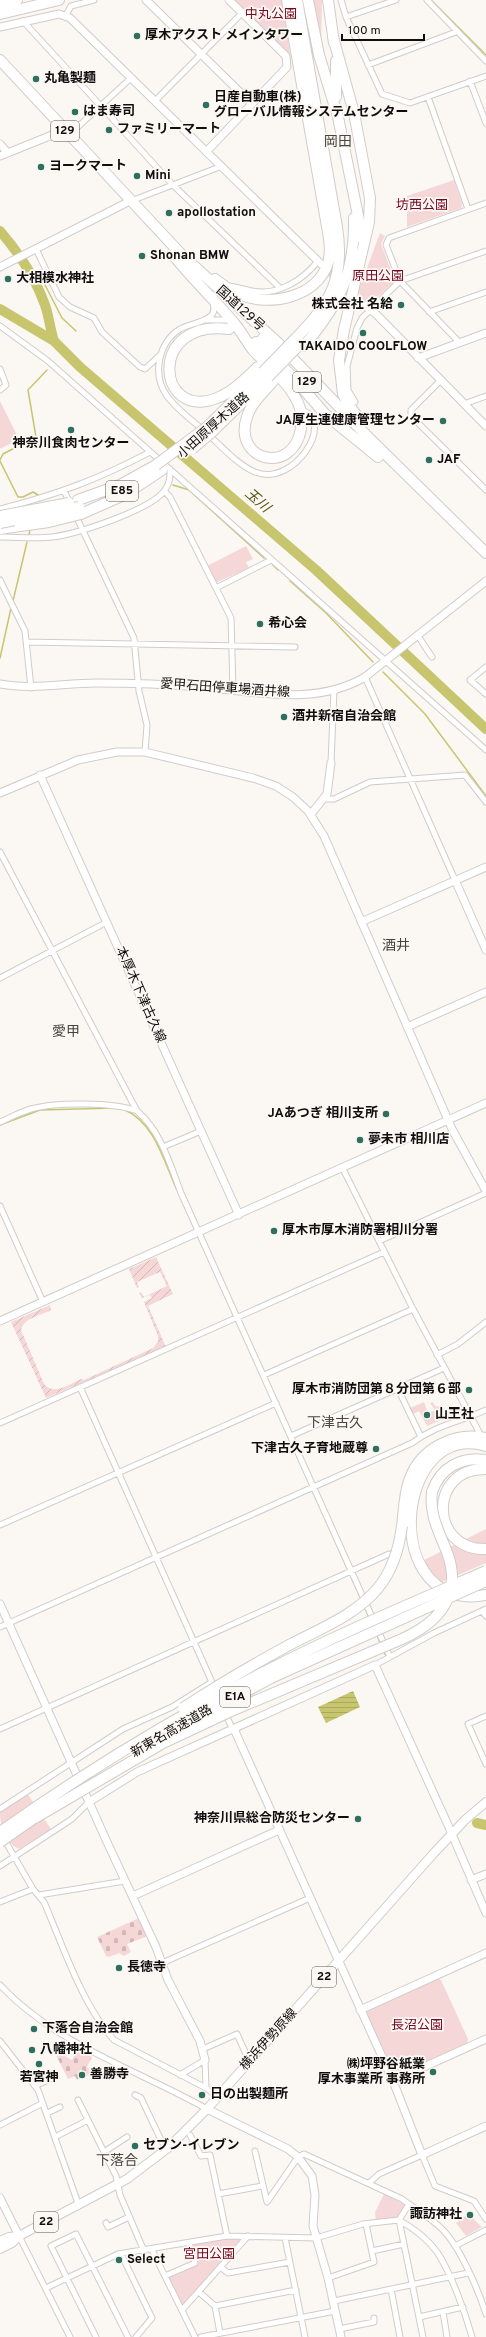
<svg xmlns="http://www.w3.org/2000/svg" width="486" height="2337" font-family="Overpass,'Noto Sans JP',sans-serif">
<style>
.green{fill:#f6d7d7}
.cemetery{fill:url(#cemetery-stones)}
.garden{fill:url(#garden-furrows)}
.water{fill:url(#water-rules)}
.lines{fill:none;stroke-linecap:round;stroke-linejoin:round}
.stream{stroke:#c8c56f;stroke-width:1.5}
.river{stroke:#c8c56f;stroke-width:10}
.secondary-tunnel{stroke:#d8d5d1;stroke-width:7;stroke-dasharray:7 3.5;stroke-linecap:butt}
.street-casing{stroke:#d0ccc9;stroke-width:7}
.secondary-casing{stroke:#d0ccc9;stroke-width:9}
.primary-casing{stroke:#d0ccc9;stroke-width:10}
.highway-casing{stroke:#d0ccc9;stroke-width:12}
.street{stroke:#fff;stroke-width:5}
.secondary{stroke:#fff;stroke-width:7}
.primary{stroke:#fff;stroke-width:8}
.highway{stroke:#fff;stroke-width:10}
.highway-bridge-casing{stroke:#d0ccc9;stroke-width:12;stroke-linecap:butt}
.highway-bridge{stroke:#fff;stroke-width:10}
.poi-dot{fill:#2e6f5e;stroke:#fbf8f4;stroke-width:1.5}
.labels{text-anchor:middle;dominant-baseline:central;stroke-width:3.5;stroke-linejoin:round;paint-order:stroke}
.shield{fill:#fbf8f4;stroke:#565452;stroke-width:1}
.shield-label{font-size:12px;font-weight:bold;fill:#0f0e0d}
.park-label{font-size:13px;fill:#75061f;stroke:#fbf8f4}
.poi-label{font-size:13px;font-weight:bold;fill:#0f0e0d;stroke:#fbf8f4;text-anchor:start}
.street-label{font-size:13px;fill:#0f0e0d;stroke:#fbf8f4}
.neighbourhood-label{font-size:14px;fill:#474441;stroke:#fbf8f4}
.water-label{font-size:14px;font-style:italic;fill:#585514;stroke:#fbf8f4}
</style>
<defs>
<pattern id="cemetery-stones" width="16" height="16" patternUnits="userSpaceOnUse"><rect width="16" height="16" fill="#f6d7d7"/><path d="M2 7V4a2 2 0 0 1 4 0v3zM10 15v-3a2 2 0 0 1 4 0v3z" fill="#d2b7b7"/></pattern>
<pattern id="garden-furrows" width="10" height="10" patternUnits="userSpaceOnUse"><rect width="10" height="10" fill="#f6d7d7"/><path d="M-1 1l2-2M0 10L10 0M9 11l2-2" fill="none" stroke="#d2b7b7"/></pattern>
<pattern id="water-rules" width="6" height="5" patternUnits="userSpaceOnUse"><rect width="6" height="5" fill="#c8c56f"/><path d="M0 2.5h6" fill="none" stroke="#aba85f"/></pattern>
</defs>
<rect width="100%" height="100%" fill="#fbf8f4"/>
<path class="green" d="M 233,0 L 283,0 L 290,55 Z
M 311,0 L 322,0 L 321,44 Z
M 454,180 L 462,204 L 461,208 L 407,227 L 407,196 Z
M 380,233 L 385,236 L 381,244 L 394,278 L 393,283 L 372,302 L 368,303 L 358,292 Z
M 0,401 L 19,439 L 0,449 Z
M 246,546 L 253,559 L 246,562 L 249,568 L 215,583 L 207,566 Z
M 424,1402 L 428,1413 L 435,1410 L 430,1403 L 433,1402 L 435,1406 L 441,1407 L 446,1418 L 427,1426 L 419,1411 L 413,1414 L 410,1408 Z
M 486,1529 L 486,1563 L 442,1582 L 430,1571 L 424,1560 Z
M 27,1793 L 51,1829 L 19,1849 C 5,1843 0,1826 0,1812 Z
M 436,1978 L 441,1980 L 468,2039 L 467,2044 L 396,2075 L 393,2073 L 366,2014 L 368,2009 Z
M 384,2194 L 405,2205 L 398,2219 L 376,2222 L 375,2212 Z
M 468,2214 L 482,2227 L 466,2236 L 456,2223 Z
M 226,2238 L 238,2238 L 240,2241 L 184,2305 L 181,2305 L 167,2277 L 196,2263 L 191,2244 Z"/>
<path class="cemetery" d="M 139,1918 L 148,1936 L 127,1944 L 131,1952 L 124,1956 L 119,1953 L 109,1957 L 106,1956 L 97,1937 Z
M 78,2049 L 92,2057 L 87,2067 L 92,2074 L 77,2080 L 75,2076 L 68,2079 L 56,2055 L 60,2053 L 72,2060 Z"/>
<path class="garden" d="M 156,1257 L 173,1294 L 148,1306 L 166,1347 L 46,1398 L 11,1322 L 50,1305 L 51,1310 C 41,1316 24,1317 21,1330 L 44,1384 C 54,1396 70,1384 81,1379 L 84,1380 L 153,1348 L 158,1342 L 158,1336 L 144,1302 L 152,1298 L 150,1295 L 142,1298 L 139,1293 L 141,1292 L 144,1297 L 167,1286 L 160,1272 L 137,1282 L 139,1287 L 137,1288 L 129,1269 Z"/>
<path class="water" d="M 353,1691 L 360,1707 L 326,1723 L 318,1707 Z"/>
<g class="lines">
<path class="stream" d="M 431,0 L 486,55
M 41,277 L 62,318 L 76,331
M 0,460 L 3,454 L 36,437 L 28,390 L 47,370
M 0,461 L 18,497 L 23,497 L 33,492 L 38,495
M 173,485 L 189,490 L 264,558
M 29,535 L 30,529
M 273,565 L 278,570
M 290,581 L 326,613 L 373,662
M 13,601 L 27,542
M 0,658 L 11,608
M 383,672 L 425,714 L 486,796
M 125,1110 C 155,1123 164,1162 177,1190
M 0,1125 L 40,1110 L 115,1108
M 284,1427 L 361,1599
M 364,1606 L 369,1617
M 377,1635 L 380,1643
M 383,1650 L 386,1656"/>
<path class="river" d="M 0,231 C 19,253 35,277 45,305 C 49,316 50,329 54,341
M 0,309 L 54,341 L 80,367 L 316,570 L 486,729
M 477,1823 L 486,1825"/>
<path class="secondary-tunnel" d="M 322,265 L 355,297"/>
<g class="street-casing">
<path id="street" d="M 341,0 L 346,17 L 382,94 L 410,103 L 486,76
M 427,0 L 486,61
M 66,15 L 71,6 L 94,0
M 346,17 L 396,0
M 23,21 L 173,185 L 280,288
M 368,65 L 456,32
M 470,81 L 486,123
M 428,97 L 468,209
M 155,101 L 242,13
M 69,135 L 131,78
M 131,201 L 222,166
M 36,249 L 59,297 L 70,307 L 94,318 L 102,332 L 140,367 L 145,369 L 160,355
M 228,286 C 237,287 244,289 252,291 C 278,296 303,280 318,261
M 213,302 C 214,307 215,312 211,316 C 203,323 189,324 180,329 C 158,343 152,375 167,396 C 178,411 196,423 210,436 C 223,448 238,465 255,472 C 294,488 337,420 301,410
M 429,312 L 486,292
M 206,320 L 229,320
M 0,326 L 48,361 L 486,750
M 459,342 L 400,281 L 386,245 L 389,238 L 486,203
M 0,369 L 6,385 L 0,390
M 440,381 L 411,410 L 411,416 L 486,490
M 355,402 L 348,390 L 347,366 L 357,328 L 362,318 L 400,281 L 486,251
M 464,404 L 486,396
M 64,491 L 70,503
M 164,491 L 170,497 L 231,618 L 233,690
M 0,509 C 56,495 99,479 150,452
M 75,514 L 134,638 L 139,691 L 147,725 L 145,752
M 0,537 C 17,537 35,539 52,537 C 77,534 151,510 165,490 C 170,483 170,477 170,469
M 0,580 L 25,631 L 31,688
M 216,588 L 271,560
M 418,636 L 432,657
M 26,642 L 295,647
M 486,667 L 470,680 L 486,694
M 365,677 L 455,880
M 331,763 L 334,690
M 324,799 L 334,799 L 370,782 L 465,775 L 486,802
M 0,852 L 137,1111 C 161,1131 170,1164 181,1193 L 390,1657 L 434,1633 L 486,1609
M 0,978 L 107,922
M 0,1122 C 10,1118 20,1112 31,1109 C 55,1102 114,1102 137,1111
M 163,1147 L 201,1131
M 342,1167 L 413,1309 L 479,1432
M 0,1206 L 43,1302
M 379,1241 L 486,1193
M 437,1355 L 458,1344 L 486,1322
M 264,1375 L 413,1309
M 80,1387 L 215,1689
M 398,1389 L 421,1437
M 0,1423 L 384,1252
M 291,1436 L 444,1368
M 0,1525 L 276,1403
M 482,1611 L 486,1616
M 0,1627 L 412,1443 C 436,1425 459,1422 486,1410
M 375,1665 L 390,1657
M 225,1713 L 233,1730
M 486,1716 L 468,1724 L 486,1764
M 0,1729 L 389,1554
M 0,1809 L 123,1729 L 172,1707 L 212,1682
M 4,1839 L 33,1889 L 44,1902 C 63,1946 82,2005 114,2040 L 206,2088 L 218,2097
M 0,1866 L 72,1819 L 89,1802
M 39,1895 L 125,1881
M 0,1902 L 33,1889
M 162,1963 L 310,1898
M 0,1985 C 56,2045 138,2070 207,2109
M 0,2041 L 38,2090 L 79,2206
M 203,2049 L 237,2034 L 246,2054 L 252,2059
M 180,2075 L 205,2060 L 206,2088
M 35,2086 L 56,2076
M 135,2095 L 141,2098 L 162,2142 L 168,2148
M 78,2100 L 116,2176 L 120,2195 L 144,2251
M 47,2113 L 60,2107
M 0,2125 L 43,2103
M 190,2135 L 201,2156 L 210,2155 L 227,2236
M 55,2137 L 88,2120
M 255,2151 L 267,2202 L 298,2157 L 304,2154 L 402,2199 C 415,2209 430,2217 442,2229 C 460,2247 478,2289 486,2314
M 104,2152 L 127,2137
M 369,2183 L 379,2174 L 422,2155 L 435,2186 L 474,2201 L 486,2219
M 218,2194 L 262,2186
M 399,2220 C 413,2228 427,2238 437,2252 C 451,2273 465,2312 472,2337
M 399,2220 L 423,2337
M 106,2223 L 108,2227 L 129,2217
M 19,2236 L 70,2337
M 285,2238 L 305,2337
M 455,2246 L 486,2230
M 152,2250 L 195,2337
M 372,2251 L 404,2244
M 121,2254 L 152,2318 L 136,2337
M 220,2267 L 228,2273 L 290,2262
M 165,2276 L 195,2263 L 189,2243
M 328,2278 L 374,2262 L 366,2224
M 46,2288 L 118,2254 L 227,2236 L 316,2238 L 363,2224 L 399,2220 L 409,2204
M 391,2289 L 400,2337
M 199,2292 L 215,2306 L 220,2333
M 334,2301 L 468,2273
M 215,2306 L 296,2290
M 182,2310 L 248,2236
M 443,2312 L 447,2337
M 419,2317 L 463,2307
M 339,2329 L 374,2322 L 374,2318
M 96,2337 L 51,2246 L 76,2234 L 128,2337
M 201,2337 L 335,2311"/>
</g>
<g class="secondary-casing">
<path id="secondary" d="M 146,0 L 252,104
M 0,27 L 59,14 L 70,18 L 321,264
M 0,144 L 8,153
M 207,151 L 287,67 L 286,56 L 229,0
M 0,156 L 57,133
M 0,267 L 130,201
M 357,299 L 377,315 L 486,426
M 418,358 L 486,333
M 0,684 C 32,690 64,683 96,683 C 131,683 165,684 199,687 C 255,691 314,707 365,677 L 486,581
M 40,775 L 239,1215
M 0,793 L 78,760 L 117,752 L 145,752 L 253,778 L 276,786 L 293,797 L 308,811 L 324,836 L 452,1129 L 486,1191
M 311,814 L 327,794 L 331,763
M 455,880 L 486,950
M 361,922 L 486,867
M 407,1027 L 486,992
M 0,1321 L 486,1103
M 0,1604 L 107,1842 L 156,1947 L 168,1980 L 200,2041 L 205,2060
M 234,1729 L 393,2081 L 422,2155 L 486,2126
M 89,1802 L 137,1772 L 375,1665 L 448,1825 L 486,1913
M 471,1880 L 486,1874
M 133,1896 L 279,1830
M 360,2010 L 486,1953
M 393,2081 L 486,2039
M 207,2109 L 288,2149 L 298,2157 L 312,2176 L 315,2195 L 313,2226 L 328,2278 L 341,2337
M 0,2198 L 19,2236"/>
</g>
<g class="primary-casing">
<path id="primary" d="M 0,2241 L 9,2237 L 19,2236
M 0,2249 L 12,2243 L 19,2236 L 127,2179 L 168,2148 L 207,2109 L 434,1853 L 465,1820 L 486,1802"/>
</g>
<g class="highway-casing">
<path id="highway" d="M 308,0 L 319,55 L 338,117 L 363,240
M 328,0 L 334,43
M 0,4 L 17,0
M 0,14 L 59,0
M 333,37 L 354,113 L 370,198 L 369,222 L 344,330 L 339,360 L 343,394 L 348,404 L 361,421
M 0,60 L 180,253 L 278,343 L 366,435 L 486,553
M 336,61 L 336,97
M 175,257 C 193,280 215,300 234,323 C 241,331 246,341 253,350 C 267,365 285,379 295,397 C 301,407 303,418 301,429 C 292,477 232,460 247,417 C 251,403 264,392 273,381
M 215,279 C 223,285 231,292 241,295 C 271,307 317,297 328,263 C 331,253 330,243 328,232 L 287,0
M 229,329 C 147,318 156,422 217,398 C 233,392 246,378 258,367
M 263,338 L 286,361
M 296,338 C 331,303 345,277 337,227 L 297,0
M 256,342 L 293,377 L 325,414 L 378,457
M 304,346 C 339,304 355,275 354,218
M 207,427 L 263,372
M 212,432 L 268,377
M 78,500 L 120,485 L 156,465
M 81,514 L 124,495 L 162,470
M 0,529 L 20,526
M 486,1446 C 394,1419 378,1614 486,1595
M 486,1469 C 427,1468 430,1551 486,1549
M 432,1492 C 440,1468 461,1456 486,1460
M 402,1526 C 404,1510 404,1493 410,1478 C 422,1447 455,1432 486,1438"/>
</g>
<use href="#street" class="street"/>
<use href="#secondary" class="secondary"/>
<use href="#primary" class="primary"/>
<use href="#highway" class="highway"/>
<g class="highway-bridge-casing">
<path id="highway-bridge" d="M 263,372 L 296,338
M 268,377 L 301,343
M 192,449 L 212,432
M 156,465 L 207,427
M 0,516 L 69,503
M 0,523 L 79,507
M 20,526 L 49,522 L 81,514
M 183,1708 C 218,1685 254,1664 291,1644 C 320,1629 357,1614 378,1588 C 393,1570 399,1549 402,1526
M 169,1733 L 271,1678 L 486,1581
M 35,1818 L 163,1743 L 229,1712 L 402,1639 C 438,1623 462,1596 448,1555 C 440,1533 429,1516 432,1492
M 0,1832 C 85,1772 173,1718 266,1671 C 338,1634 412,1603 486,1571
M 0,1842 L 40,1814"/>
</g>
<use href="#highway-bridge" class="highway-bridge"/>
</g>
<g class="poi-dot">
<circle cx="137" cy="36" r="4"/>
<circle cx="36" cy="79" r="4"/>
<circle cx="206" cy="105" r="4"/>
<circle cx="75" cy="112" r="4"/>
<circle cx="109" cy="130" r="4"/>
<circle cx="41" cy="167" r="4"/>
<circle cx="137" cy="176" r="4"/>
<circle cx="169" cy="213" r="4"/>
<circle cx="142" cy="256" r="4"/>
<circle cx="8" cy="279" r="4"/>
<circle cx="401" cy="305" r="4"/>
<circle cx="363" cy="333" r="4"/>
<circle cx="443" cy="421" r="4"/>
<circle cx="71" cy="430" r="4"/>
<circle cx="429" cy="460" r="4"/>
<circle cx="260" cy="624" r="4"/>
<circle cx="284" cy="717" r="4"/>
<circle cx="386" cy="1114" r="4"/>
<circle cx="360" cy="1140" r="4"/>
<circle cx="274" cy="1231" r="4"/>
<circle cx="469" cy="1390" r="4"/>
<circle cx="427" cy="1415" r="4"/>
<circle cx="376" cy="1449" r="4"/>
<circle cx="358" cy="1819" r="4"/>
<circle cx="119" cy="1968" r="4"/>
<circle cx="34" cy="2029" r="4"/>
<circle cx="32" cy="2050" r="4"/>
<circle cx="39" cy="2064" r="4"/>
<circle cx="433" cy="2072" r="4"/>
<circle cx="82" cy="2075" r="4"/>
<circle cx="202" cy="2095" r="4"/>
<circle cx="135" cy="2146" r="4"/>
<circle cx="470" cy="2215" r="4"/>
<circle cx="119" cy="2260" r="4"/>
</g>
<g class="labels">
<g class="shield">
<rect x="51" y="121" width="28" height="20" rx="3"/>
<rect x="293" y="372" width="28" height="20" rx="3"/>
<rect x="106" y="481" width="32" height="20" rx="3"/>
<rect x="220" y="1687" width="30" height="20" rx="3"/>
<rect x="312" y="1967" width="24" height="20" rx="3"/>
<rect x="34" y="2212" width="24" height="20" rx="3"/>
</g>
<g class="shield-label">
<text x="65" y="131">129</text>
<text x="307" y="382">129</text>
<text x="122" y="491">E85</text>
<text x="235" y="1697">E1A</text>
<text x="324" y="1977">22</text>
<text x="46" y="2222">22</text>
</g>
<g class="park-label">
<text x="271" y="15">中丸公園</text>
<text x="422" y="206">坊西公園</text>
<text x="378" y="277">原田公園</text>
<text x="417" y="2026">長沼公園</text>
<text x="209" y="2255">宮田公園</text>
</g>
<g class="poi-label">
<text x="145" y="36">厚木アクスト メインタワー</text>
<text x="44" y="79">丸亀製麺</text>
<text x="214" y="98">日産自動車(株)<tspan x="214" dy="15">グローバル情報システムセンター</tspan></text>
<text x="83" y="112">はま寿司</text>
<text x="117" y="130">ファミリーマート</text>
<text x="49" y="167">ヨークマート</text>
<text x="145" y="176">Mini</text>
<text x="177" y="213">apollostation</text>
<text x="150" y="256">Shonan BMW</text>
<text x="16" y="279">大相模水神社</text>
<text x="393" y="305" text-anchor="end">株式会社 名給</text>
<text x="363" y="347" text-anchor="middle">TAKAIDO COOLFLOW</text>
<text x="435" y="421" text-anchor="end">JA厚生連健康管理センター</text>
<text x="71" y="444" text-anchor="middle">神奈川食肉センター</text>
<text x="437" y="460">JAF</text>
<text x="268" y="624">希心会</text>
<text x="292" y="717">酒井新宿自治会館</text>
<text x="378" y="1114" text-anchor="end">JAあつぎ 相川支所</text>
<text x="368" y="1140">夢未市 相川店</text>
<text x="282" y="1231">厚木市厚木消防署相川分署</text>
<text x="461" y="1390" text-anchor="end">厚木市消防団第８分団第６部</text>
<text x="435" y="1415">山王社</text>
<text x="368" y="1449" text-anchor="end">下津古久子育地蔵尊</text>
<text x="350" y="1819" text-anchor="end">神奈川県総合防災センター</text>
<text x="127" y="1968">長徳寺</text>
<text x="42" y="2029">下落合自治会館</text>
<text x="40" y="2050">八幡神社</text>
<text x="425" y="2065" text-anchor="end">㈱坪野谷紙業<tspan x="425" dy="15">厚木事業所 事務所</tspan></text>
<text x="90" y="2075">善勝寺</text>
<text x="39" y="2078" text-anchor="middle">若宮神</text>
<text x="210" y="2095">日の出製麺所</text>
<text x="143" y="2146">セブン-イレブン</text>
<text x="462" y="2215" text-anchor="end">諏訪神社</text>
<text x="127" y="2260">Select</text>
</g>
<g class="street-label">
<text transform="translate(240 309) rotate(42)">国道129号</text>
<text transform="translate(214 426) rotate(-42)">小田原厚木道路</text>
<text transform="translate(225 689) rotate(4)">愛甲石田停車場酒井線</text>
<text transform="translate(140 995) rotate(66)">本厚木下津古久線</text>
<text transform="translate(172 1732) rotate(-30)">新東名高速道路</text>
<text transform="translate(269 2040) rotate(-48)">横浜伊勢原線</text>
</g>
<g class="neighbourhood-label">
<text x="338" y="142">岡田</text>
<text x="396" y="946">酒井</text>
<text x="66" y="1032">愛甲</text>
<text x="335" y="1423">下津古久</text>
<text x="117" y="2161">下落合</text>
</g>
<g class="water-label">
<text transform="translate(257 501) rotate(41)">玉川</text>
</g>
</g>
<path d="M342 34v6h82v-6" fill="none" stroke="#0f0e0d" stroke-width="2"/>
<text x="348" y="34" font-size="12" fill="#0f0e0d" stroke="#fbf8f4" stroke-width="3" paint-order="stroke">100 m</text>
</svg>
